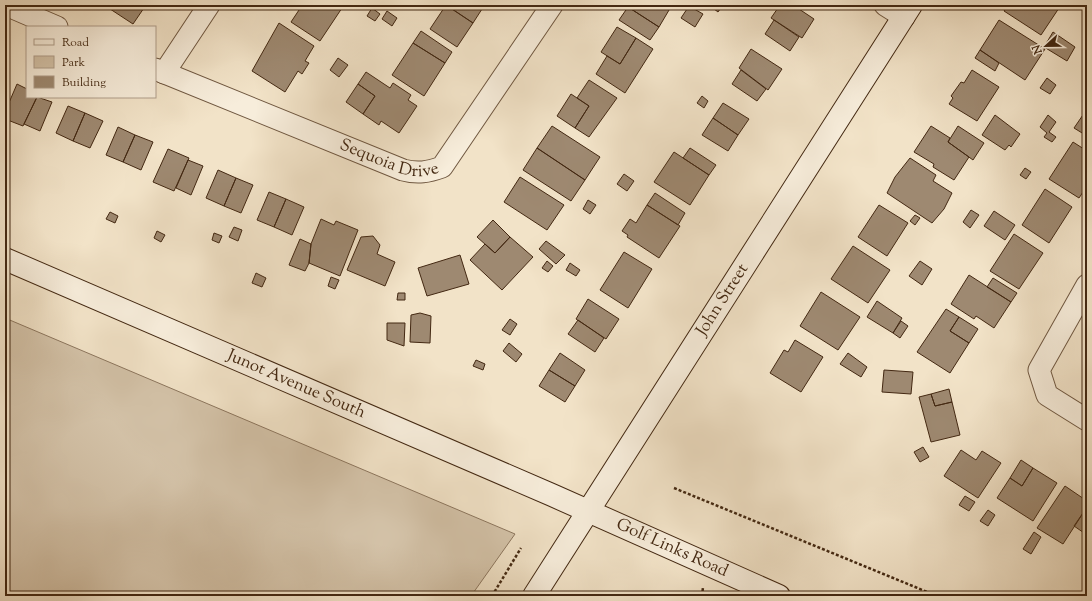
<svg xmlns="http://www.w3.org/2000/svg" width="1092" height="601" font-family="'Sorts Mill Goudy',serif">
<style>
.green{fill:#d4c3a9;stroke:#8c765e}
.building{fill:#9e8971;stroke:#432812}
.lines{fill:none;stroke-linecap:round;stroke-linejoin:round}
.street-casing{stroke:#6f5740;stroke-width:23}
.secondary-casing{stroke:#432812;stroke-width:24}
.path{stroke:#432812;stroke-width:2.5;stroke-dasharray:3 2;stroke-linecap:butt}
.street{stroke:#f7eddb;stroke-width:21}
.secondary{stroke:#f7eddb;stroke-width:22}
.labels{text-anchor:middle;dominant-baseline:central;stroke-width:3;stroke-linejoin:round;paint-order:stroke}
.street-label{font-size:17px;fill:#432812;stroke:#f7eddb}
</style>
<rect width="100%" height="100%" fill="#f2e3c8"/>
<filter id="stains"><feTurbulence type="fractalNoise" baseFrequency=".005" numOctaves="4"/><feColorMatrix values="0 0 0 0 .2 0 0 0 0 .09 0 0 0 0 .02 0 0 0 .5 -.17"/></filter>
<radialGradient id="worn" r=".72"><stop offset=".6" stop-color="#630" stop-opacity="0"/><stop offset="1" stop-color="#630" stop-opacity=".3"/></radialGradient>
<path class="green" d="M 5,318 L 515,534 L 471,596 L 5,596 Z"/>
<path class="building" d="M 104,5 L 146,5 L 133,24 Z
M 299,5 L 344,5 L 320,41 L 291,22 L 301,7 Z
M 446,5 L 477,5 L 482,9 L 473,23 Z
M 446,5 L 473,23 L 457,47 L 430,29 Z
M 629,5 L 672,5 L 659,27 L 628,7 Z
M 709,5 L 723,5 L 718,12 Z
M 780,5 L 793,5 L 814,19 L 802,38 L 771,18 Z
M 1008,5 L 1061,5 L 1041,35 L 1004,11 Z
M 689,6 L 703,14 L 695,27 L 681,18 Z
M 628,7 L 659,27 L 650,40 L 619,20 Z
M 372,8 L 380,14 L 375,21 L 367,16 Z
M 387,11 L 397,18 L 392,26 L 382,19 Z
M 774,20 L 799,37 L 790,51 L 765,34 Z
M 999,20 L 1045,49 L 1025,80 L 980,50 Z
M 279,23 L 314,46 L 305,61 L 309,63 L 302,74 L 298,71 L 285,92 L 252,71 Z
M 617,27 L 636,38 L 620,64 L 601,52 Z
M 421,31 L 452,52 L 445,63 L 413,43 Z
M 1053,32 L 1075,47 L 1067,61 L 1044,47 Z
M 636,38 L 653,49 L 625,93 L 596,74 L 607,56 L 620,64 Z
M 413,43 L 445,63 L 424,96 L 392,75 Z
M 751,49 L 782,69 L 768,90 L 739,68 Z
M 980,50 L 999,63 L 995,71 L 975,58 Z
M 338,58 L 348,65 L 339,77 L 330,70 Z
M 741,70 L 766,89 L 757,101 L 732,84 Z
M 972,70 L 999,87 L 977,121 L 949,104 L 953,98 L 951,96 L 961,82 L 964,83 Z
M 366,72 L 390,88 L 393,83 L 411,95 L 408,100 L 417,106 L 399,133 L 381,121 L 379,125 L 363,114 L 375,96 L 358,84 Z
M 1047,78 L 1056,85 L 1050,94 L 1040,88 Z
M 589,80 L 617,98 L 589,137 L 575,128 L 589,106 L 577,98 Z
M 17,84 L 27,89 L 27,97 L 37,97 L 23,126 L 5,119 L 5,112 Z
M 358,84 L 375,96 L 363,114 L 346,102 Z
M 571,94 L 589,106 L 575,128 L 557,116 Z
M 702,96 L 708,101 L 704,108 L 697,103 Z
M 37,97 L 52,102 L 40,131 L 24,124 Z
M 723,103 L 749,119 L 738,135 L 713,118 Z
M 68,106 L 85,113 L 73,141 L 56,133 Z
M 1087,109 L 1087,136 L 1074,128 Z
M 85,113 L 103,121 L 90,148 L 73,141 Z
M 995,115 L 1020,134 L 1011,147 L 1009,145 L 1005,150 L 982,135 Z
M 1048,115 L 1056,122 L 1049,132 L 1056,137 L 1052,142 L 1044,137 L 1047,133 L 1040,127 Z
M 713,118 L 738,135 L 728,151 L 702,135 Z
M 552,126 L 600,157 L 585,180 L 537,148 Z
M 931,126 L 950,138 L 948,142 L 969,157 L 954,180 L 933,167 L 934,164 L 914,152 Z
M 958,126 L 984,143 L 973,160 L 948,142 Z
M 118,127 L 135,135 L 123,162 L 106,155 Z
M 135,135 L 153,142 L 141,170 L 123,162 Z
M 1073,142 L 1087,151 L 1087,186 L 1079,198 L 1049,179 Z
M 537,148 L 585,180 L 571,201 L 523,170 Z
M 690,148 L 716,165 L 709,175 L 683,158 Z
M 168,149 L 189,158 L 174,191 L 153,182 Z
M 674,152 L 709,175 L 690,205 L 654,182 Z
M 910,158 L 936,175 L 933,181 L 952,193 L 944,209 L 932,223 L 887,193 L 895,177 Z
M 188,160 L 203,166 L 191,195 L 176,188 Z
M 1025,168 L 1031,172 L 1026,179 L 1020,175 Z
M 218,170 L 236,178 L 224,206 L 206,198 Z
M 624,174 L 634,181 L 627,191 L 617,184 Z
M 520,177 L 564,205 L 547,230 L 504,202 Z
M 236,178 L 253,185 L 241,213 L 224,206 Z
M 1045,189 L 1072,207 L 1049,243 L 1022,225 Z
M 269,192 L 286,199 L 274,227 L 257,220 Z
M 655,193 L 685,213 L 678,225 L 647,205 Z
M 286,199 L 304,207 L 292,235 L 274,227 Z
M 588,200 L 596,205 L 590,214 L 583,209 Z
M 647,205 L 680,226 L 659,258 L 627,237 L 628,235 L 622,231 L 630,219 L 636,223 Z
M 879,205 L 908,223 L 887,256 L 858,237 Z
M 971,210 L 979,215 L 970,228 L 963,222 Z
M 994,211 L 1015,225 L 1005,240 L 984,226 Z
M 110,212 L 118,216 L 115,223 L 106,219 Z
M 915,215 L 920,218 L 915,225 L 910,221 Z
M 321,219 L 334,225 L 336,221 L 358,230 L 340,276 L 309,263 L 311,244 Z
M 493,220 L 510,237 L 495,253 L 477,237 Z
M 234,227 L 242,230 L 238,241 L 229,237 Z
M 157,231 L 165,235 L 161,242 L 154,238 Z
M 214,233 L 222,236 L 219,243 L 212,240 Z
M 1014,234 L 1043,253 L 1019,289 L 990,271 Z
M 373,236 L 380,245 L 377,254 L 395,262 L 385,286 L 347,270 L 361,237 Z
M 510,237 L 533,257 L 502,290 L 470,260 L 485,244 L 495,253 Z
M 300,239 L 311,244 L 309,263 L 305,271 L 289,265 Z
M 546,241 L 565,255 L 556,264 L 539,249 Z
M 853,246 L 890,270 L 868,303 L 831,279 Z
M 624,252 L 652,269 L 628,308 L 600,290 Z
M 460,255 L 469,284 L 427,296 L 418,268 Z
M 547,261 L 553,266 L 548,272 L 542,268 Z
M 920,261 L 932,269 L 922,285 L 909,276 Z
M 570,263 L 580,270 L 576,276 L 566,270 Z
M 256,273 L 266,278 L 262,287 L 252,283 Z
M 969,275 L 1011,302 L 994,328 L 976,316 L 974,319 L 951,304 Z
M 331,277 L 339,280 L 335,289 L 328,286 Z
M 993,278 L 1017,293 L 1011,302 L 987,287 Z
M 821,292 L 860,317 L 838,350 L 800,326 Z
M 398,293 L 405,293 L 405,300 L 397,300 Z
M 588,299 L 619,319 L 606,339 L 576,319 Z
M 877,301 L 902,318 L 893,333 L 867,317 Z
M 946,309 L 959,317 L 950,331 L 969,343 L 950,373 L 917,352 Z
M 420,313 L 431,316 L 430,343 L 410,342 L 411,315 Z
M 959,317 L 978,329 L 969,343 L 950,331 Z
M 510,319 L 517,324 L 510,335 L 502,330 Z
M 578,320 L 604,338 L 595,352 L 568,334 Z
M 901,321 L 908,326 L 900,338 L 893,333 Z
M 387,323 L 405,323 L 404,346 L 387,340 Z
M 795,340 L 823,357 L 801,392 L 770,373 L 784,350 L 788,352 Z
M 509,343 L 522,354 L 516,362 L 503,351 Z
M 560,353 L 585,370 L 575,386 L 549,370 Z
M 848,353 L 867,367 L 861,377 L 840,364 Z
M 476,360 L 485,364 L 483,370 L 473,366 Z
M 549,370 L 575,386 L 565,402 L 539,386 Z
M 884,370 L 913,372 L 911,394 L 882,392 Z
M 949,389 L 952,402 L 935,406 L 931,394 Z
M 931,394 L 935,406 L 952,402 L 960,435 L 931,442 L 919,397 Z
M 923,447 L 929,457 L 920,462 L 914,452 Z
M 961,450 L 976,460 L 982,451 L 1001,463 L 978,498 L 944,476 Z
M 1021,460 L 1033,468 L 1022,486 L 1010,478 Z
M 1033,468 L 1057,483 L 1033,521 L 997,498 L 1010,478 L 1022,486 Z
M 1065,486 L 1087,501 L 1087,507 L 1063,544 L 1037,528 Z
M 965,496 L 975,502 L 969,511 L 959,505 Z
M 1087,507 L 1087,535 L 1074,526 Z
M 988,510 L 995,515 L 988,526 L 980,521 Z
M 1034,532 L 1041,537 L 1031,554 L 1023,549 Z"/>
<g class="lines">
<g class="street-casing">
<g id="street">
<path d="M 6,5 L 57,27"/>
<path d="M 885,5 L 904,17"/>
<path id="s1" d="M 155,69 L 403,170 C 418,174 428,172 442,167 L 552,5"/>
<path d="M 164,73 L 209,5"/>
<path d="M 1087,285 L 1039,370 L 1047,395 L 1087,420"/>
</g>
</g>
<g class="secondary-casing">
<g id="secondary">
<path id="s2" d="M 5,259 L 552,495 L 779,596"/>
<path id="s3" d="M 534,596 L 911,5"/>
</g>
</g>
<path class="path" d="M 674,488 L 937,596
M 492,596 L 521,548
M 702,596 L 703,587"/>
<use href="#street" class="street"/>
<use href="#secondary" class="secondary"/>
</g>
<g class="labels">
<g class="street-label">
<text stroke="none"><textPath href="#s1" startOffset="252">Sequoia Drive</textPath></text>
<text stroke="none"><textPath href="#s3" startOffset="351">John Street</textPath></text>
<text stroke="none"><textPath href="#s2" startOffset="317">Junot Avenue South</textPath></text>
<text stroke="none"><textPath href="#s2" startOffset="727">Golf Links Road</textPath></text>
</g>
</g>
<rect width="1092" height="601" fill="none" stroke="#f2e3c8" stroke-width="20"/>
<rect x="6" y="6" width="1080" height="589" fill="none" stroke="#432812" stroke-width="2"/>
<rect x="10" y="10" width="1072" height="581" fill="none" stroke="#432812"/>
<rect x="26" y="26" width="130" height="72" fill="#f7eddb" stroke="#af9e8b"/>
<rect x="34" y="39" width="20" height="6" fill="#f7eddb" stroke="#af9e8b"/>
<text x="62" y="46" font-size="12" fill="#432812">Road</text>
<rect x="34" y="56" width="20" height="12" fill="#d4c3a9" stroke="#af9e8b"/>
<text x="62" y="66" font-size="12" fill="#432812">Park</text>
<rect x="34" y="76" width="20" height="12" fill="#9e8971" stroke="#af9e8b"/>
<text x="62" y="86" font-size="12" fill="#432812">Building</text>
<g transform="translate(1046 46) rotate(248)" stroke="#f7eddb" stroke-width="3" paint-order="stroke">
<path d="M0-3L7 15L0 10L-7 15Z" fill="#432812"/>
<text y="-6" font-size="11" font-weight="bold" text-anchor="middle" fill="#432812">N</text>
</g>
<rect width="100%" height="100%" filter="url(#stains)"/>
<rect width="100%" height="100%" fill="url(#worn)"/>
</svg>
